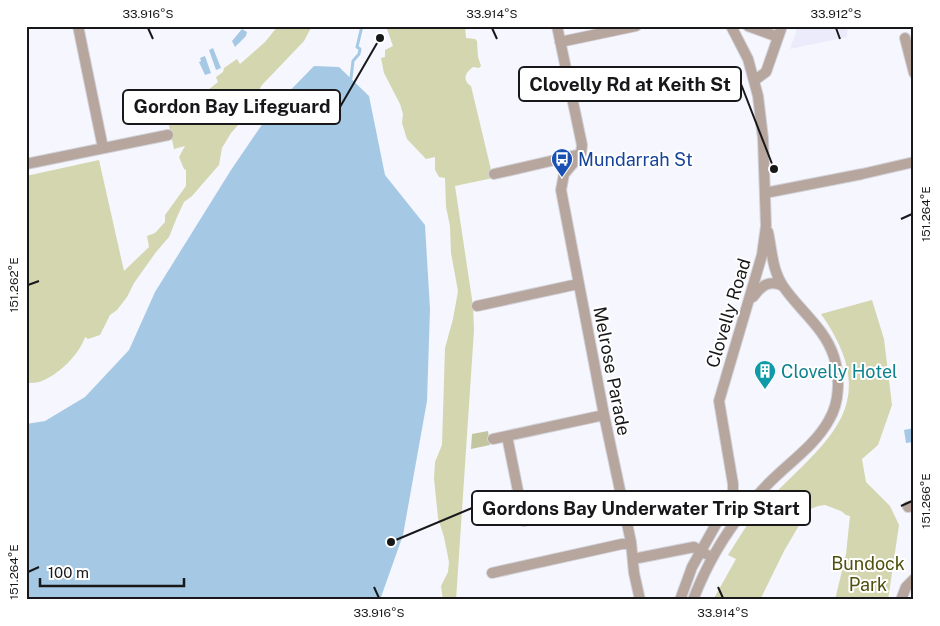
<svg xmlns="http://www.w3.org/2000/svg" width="940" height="626" font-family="'Public Sans',sans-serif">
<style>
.built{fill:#ebebfb}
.green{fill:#d3d6ae}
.forest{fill:#c2c59e}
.water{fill:#a5c9e4}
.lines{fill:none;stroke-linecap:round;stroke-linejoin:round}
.stream{stroke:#a5c9e4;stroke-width:3}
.minor-casing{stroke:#d2d2da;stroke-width:12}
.minor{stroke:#b7a69d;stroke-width:10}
.ticks{fill:none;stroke:#18181b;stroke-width:2}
.labels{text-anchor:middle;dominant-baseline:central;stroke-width:4;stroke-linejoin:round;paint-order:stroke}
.transit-label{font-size:18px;fill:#164399;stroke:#fff;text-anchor:start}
.street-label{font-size:18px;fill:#18181b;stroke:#fff}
.culture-label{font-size:18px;fill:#0d838f;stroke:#fff;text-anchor:start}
.park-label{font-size:18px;fill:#4e500e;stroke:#fff}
.leader{fill:none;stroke:#18181b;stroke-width:2}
.callout-dot{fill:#18181b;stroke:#fff;stroke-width:2}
.callout{fill:#fff;stroke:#18181b;stroke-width:2}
.callout-label{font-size:19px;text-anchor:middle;font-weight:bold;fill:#18181b}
.neatline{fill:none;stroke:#18181b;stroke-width:2}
.ticks-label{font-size:12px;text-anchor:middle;fill:#18181b}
</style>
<rect width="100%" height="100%" fill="#f6f6fe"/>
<path class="built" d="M 798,26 L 848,26 L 847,37 L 790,49 Z"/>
<path class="green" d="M 278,26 L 312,26 L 304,41 L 262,85 L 256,96 L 247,107 L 246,116 L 231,133 L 222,148 L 219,165 L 192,196 L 184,202 L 177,217 L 169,237 L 156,252 L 134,283 L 127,297 L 117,310 L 110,315 L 100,335 L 88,339 L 85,337 C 79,355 59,374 42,381 C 37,383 31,383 26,383 L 26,176 L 99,160 L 124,271 L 149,247 L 147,236 L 155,233 L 165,222 L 165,215 L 186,186 L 186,170 L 184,169 L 179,157 L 185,146 L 174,149 L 169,126 L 174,113 L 177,115 L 218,82 L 216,77 L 223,72 L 224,68 L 237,59 L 240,64 L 265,42 Z
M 386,26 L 465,26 L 466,38 L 475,39 L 477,41 L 478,57 L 481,66 L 479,68 L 473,67 C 465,73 462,80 471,86 L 493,178 L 455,186 L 473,306 L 474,330 L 456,600 L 443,600 L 441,586 L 448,572 L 449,562 L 444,537 L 438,518 L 434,478 L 435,462 L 442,445 L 445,348 L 453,319 L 458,291 L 451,253 L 450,226 L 446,207 L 445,178 L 439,177 L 435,170 L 435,157 L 426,159 L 407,139 L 402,123 L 403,114 L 400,104 L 384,73 L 381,58 L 385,57 L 385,50 L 393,46 Z
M 872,300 L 884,339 L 892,405 L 878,445 L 862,459 L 866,482 L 890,506 L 899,525 L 888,600 L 835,600 L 846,554 L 850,516 L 846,515 L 841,511 L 825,505 L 818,506 L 808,510 L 784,551 L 760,600 L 713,600 L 736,559 L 728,555 C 738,540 747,523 758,511 C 819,444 889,411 821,314 Z"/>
<path class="forest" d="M 488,431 L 490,445 L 471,449 L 472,434 Z"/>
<path class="water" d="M 242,29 L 247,32 L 246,36 L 235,47 L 232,41 Z
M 213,48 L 221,68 L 216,70 L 209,50 Z
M 205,56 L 211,73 L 205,75 L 199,62 L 201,61 L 200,58 Z
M 314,66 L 339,67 L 369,96 L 385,175 L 425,225 L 430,309 L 427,401 L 403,535 L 380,600 L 26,600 L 26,424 L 45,421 L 85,397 L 129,350 L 155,292 L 231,170 L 274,107 Z
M 914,428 L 914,442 L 906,443 L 904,430 Z"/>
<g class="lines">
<path class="stream" d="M 351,78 L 353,61 L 359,54 L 360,49 L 357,47 L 362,26"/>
<g class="minor-casing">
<path id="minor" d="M 78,26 L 103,148
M 557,26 L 582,145 L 581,154
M 748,26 L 778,37
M 905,38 L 914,73
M 560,42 L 636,26
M 755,80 L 766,72 L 782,26
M 581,154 L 564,174 L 561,190 L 604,415 L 631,542 L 634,573 L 640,600
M 26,164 L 168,135
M 494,174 L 581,154
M 765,193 L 862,174 L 914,162
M 753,297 C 761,286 769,279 783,286
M 477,306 L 578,284
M 507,436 L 524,521
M 493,439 L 604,415
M 908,507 L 914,506
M 633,559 L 694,547 L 706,554
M 492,573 L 631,542
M 680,600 L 692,567 L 733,494 L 733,484 L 719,401 L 762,255 L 766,226 L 763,138 L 758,96 L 748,59 L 731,26
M 693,600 C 709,558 735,517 767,485 C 787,464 815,446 829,420 C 840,402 840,376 834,357 C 825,328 799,310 783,286 C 772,270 772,250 768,232
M 901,600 L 906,587 L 914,579"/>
</g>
<use href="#minor" class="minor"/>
</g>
<path class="ticks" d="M 148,28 L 153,39M 492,28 L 497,39M 836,28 L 840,39M 901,219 L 912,214M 28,285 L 39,281M 901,506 L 912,501M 28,572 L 39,567M 374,587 L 379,598M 718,587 L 723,598"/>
<defs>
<g id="bus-pin" transform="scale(1.125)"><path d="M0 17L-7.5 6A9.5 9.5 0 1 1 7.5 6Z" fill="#1a4fb4" stroke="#fff"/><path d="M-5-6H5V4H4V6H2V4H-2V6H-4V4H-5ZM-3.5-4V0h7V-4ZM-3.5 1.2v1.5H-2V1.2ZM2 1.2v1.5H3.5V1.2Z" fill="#fff"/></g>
<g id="building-pin" transform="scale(1.125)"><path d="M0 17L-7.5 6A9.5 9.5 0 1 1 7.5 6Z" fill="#0f9aa8" stroke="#fff"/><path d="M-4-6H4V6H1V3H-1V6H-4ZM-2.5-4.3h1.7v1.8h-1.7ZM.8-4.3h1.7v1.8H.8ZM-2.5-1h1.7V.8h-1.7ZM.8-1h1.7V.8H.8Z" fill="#fff"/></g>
</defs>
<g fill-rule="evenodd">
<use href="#bus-pin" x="562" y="159"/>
<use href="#building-pin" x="765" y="371"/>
</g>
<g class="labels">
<g class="transit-label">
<text x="578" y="159">Mundarrah St</text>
</g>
<g class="street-label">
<text transform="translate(728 313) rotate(-73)">Clovelly Road</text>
<text transform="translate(612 371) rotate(79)">Melrose Parade</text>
</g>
<g class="culture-label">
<text x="781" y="371">Clovelly Hotel</text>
</g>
<g class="park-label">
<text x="868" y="563">Bundock<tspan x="868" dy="21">Park</tspan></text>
</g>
</g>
<path class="leader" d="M774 169L741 84M380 38L340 107M391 542L472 508"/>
<g class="callout-dot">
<circle cx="774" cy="169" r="5"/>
<circle cx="380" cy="38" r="5"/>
<circle cx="391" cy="542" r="5"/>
</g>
<g class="callout">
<rect x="519" y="67" width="222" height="34" rx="5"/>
<rect x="123" y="90" width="217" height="34" rx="5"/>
<rect x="472" y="491" width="338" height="34" rx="5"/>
</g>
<g class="callout-label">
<text x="630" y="91">Clovelly Rd at Keith St</text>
<text x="232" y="113">Gordon Bay Lifeguard</text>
<text x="641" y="515">Gordons Bay Underwater Trip Start</text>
</g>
<rect width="940" height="626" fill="none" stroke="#ffffff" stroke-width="55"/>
<path d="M40 578v8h144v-8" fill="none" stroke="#18181b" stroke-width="2.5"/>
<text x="48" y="578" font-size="15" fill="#18181b" stroke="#ffffff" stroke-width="4" paint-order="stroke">100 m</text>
<rect x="28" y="28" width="884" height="570" class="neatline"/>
<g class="ticks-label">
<text x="148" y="18">33.916°S</text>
<text x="492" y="18">33.914°S</text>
<text x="836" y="18">33.912°S</text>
<text transform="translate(926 214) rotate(-90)" y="4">151.264°E</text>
<text transform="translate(14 285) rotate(-90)" y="4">151.262°E</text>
<text transform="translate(926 501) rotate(-90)" y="4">151.266°E</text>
<text transform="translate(14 572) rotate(-90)" y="4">151.264°E</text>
<text x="379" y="617">33.916°S</text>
<text x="723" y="617">33.914°S</text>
</g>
</svg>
